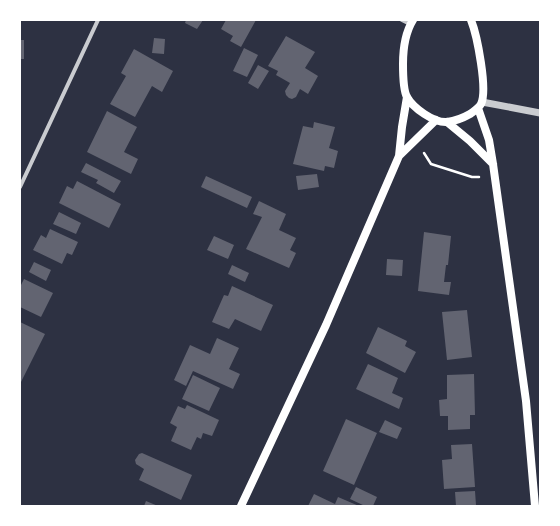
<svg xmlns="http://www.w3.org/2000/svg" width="560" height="526" font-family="Lato,sans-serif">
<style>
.building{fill:#626471}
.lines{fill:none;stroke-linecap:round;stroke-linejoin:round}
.path{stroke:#fff;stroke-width:2.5}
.minor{stroke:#caccd0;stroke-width:4}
.tertiary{stroke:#caccd0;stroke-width:7}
.secondary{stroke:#fff;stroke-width:8}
</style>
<rect width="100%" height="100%" fill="#2d3142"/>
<path class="building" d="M 186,20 L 203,20 L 197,29 L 185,23 Z
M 226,20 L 256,20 L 241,47 L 230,41 L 233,36 L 221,29 Z
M 286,36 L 315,52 L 305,68 L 318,76 L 308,94 L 300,89 L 296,97 L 292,99 L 289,98 L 286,95 L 285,91 L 290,83 L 276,75 L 278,71 L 268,66 Z
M 154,38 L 165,39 L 164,54 L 152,53 Z
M 20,40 L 24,40 L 24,59 L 20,59 Z
M 244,48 L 258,55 L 247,77 L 233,71 Z
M 134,49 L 173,71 L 162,92 L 152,86 L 135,117 L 110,104 L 126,76 L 121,73 Z
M 258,65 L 269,71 L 258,89 L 248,83 Z
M 107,111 L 137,127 L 124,152 L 138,159 L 131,174 L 87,152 Z
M 314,122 L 335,127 L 329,148 L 338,151 L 334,168 L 325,166 L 324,171 L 293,164 L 303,126 L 313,128 Z
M 86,163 L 121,181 L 114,193 L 96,183 L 98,180 L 81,172 Z
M 317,174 L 319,187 L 298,190 L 296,176 Z
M 206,176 L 252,197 L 247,208 L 201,187 Z
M 77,181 L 121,204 L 109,228 L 59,203 L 67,186 L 73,189 Z
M 259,201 L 286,214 L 279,230 L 296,238 L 290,250 L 296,253 L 289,268 L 246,249 L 262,217 L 253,214 Z
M 59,212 L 81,223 L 76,234 L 53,224 Z
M 50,229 L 78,242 L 72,255 L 67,253 L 62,264 L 33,250 L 41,235 L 46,238 Z
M 424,232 L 451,236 L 448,265 L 446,265 L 444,282 L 451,282 L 449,295 L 418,291 Z
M 214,236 L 234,245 L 228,259 L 207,250 Z
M 387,259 L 403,260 L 402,276 L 386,275 Z
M 34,262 L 51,270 L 46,281 L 29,272 Z
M 232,265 L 249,273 L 245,282 L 228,274 Z
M 24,279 L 53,293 L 41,317 L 20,307 L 20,287 Z
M 232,286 L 273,305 L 261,331 L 235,319 L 229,329 L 212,322 L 224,295 L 228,296 Z
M 467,310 L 472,357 L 447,360 L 442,312 Z
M 20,322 L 45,334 L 21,382 L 20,381 Z
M 378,327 L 407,341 L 405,346 L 416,352 L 405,373 L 366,353 Z
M 217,338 L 239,348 L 229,369 L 240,374 L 233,389 L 193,371 L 186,386 L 174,380 L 190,345 L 210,354 Z
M 368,364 L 398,378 L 392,393 L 403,398 L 399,409 L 356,389 Z
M 474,374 L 475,415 L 470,415 L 470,429 L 448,430 L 448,416 L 440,416 L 439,400 L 447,399 L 447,375 Z
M 193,375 L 220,388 L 209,411 L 182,399 Z
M 187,405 L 219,420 L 212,436 L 203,433 L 201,439 L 197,437 L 191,450 L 171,441 L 177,427 L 170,423 L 178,406 L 185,409 Z
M 346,419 L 377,433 L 354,485 L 323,471 Z
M 385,420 L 402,428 L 397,439 L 379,432 Z
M 472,444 L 475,487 L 444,489 L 442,460 L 452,459 L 451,445 Z
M 142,453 L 192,475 L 181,500 L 139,480 L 144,469 L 136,464 L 135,460 L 139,454 Z
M 356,487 L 377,497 L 373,506 L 365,506 L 350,499 Z
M 475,491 L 476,505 L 456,506 L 455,492 Z
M 314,494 L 335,504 L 338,497 L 359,506 L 308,506 Z
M 146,501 L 158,506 L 144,506 Z"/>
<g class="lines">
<path class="path" d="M 424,153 L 431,164 L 472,177 L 479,177"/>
<path class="minor" d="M 402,20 L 410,24
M 20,187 L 98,20"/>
<path class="tertiary" d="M 482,102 L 540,113"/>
<path class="secondary" d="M 413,20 C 405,33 403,49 403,64 C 403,73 403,90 407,97 C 413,108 434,123 447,122 C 455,121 463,118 470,114 C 474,111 478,109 481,104 C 488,90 477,35 471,20
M 478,108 L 489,140 L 493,164 L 526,401 L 535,506
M 447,122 L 470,141 L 493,164
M 399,156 L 436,120
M 241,506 L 326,325 L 399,156 L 402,127 L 407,97"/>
</g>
<rect width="560" height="526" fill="none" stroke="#ffffff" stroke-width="42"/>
</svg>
